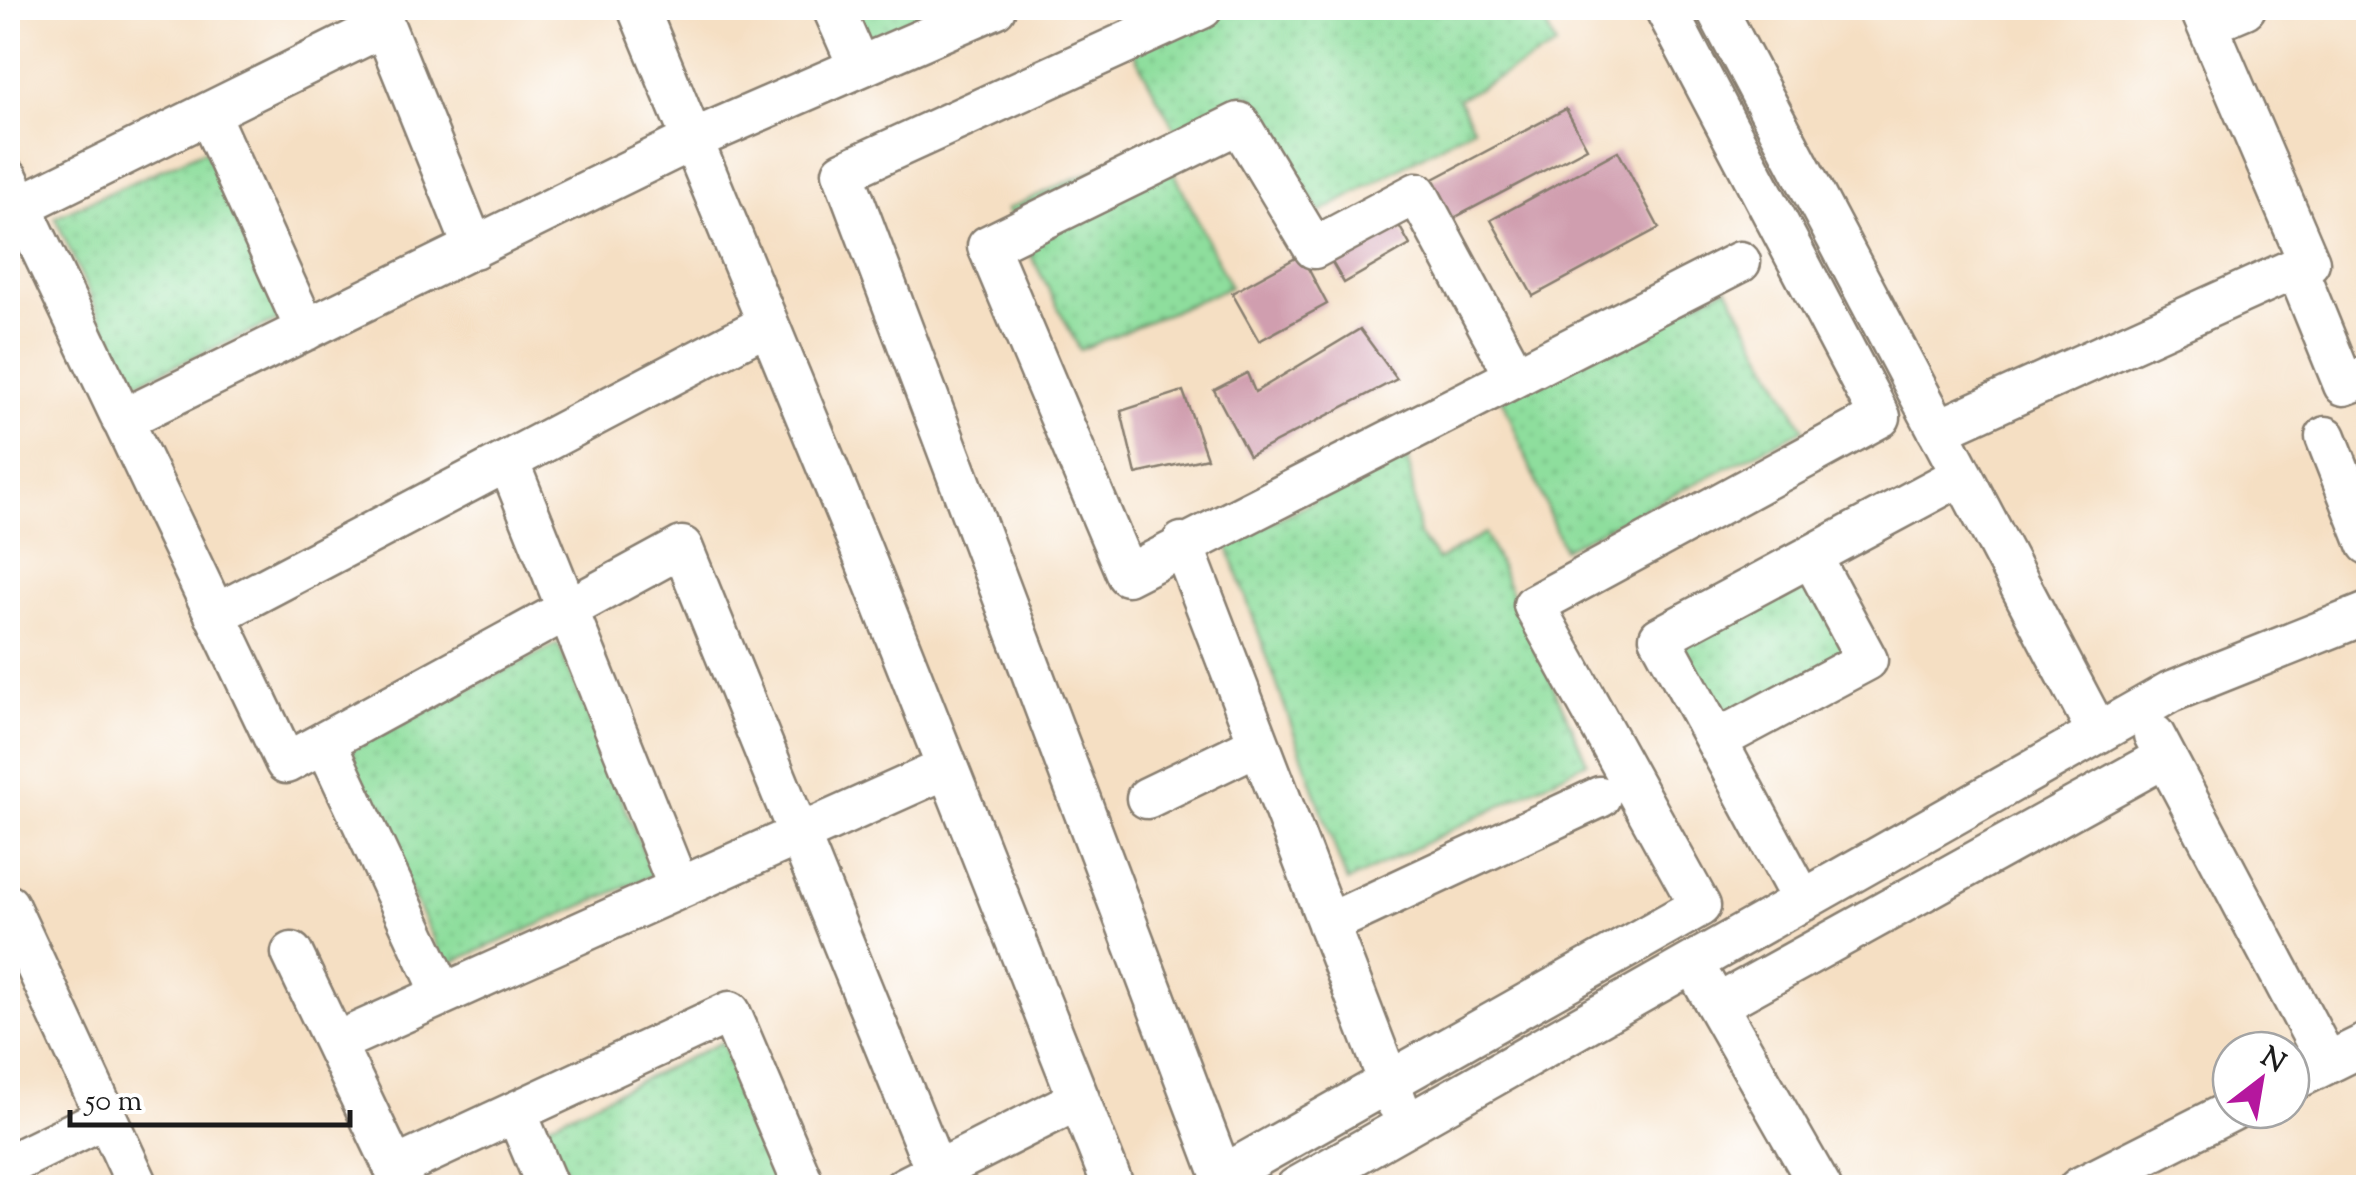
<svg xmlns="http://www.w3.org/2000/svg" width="2376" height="1195" font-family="'Sorts Mill Goudy',serif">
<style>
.grass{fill:url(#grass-dots);stroke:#557d5c;stroke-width:2.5}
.building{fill:#d09eaf}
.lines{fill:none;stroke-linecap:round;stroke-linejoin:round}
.minor-casing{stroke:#887e70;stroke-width:45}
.minor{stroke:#fff;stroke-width:40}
</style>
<defs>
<pattern id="grass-dots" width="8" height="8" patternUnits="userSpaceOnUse" patternTransform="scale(2.5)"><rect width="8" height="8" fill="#8ede9d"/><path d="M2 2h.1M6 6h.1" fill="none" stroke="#7abe87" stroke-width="1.8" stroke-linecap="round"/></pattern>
</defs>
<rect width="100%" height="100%" fill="#fff"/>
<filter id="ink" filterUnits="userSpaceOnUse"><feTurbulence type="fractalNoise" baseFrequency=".01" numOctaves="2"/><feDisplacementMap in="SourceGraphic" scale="20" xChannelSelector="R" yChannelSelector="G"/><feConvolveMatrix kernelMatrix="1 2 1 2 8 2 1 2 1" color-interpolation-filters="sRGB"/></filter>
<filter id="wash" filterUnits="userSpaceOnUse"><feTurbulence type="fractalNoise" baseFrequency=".0048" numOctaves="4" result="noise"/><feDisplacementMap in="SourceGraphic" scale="40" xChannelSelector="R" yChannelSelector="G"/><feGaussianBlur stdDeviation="2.25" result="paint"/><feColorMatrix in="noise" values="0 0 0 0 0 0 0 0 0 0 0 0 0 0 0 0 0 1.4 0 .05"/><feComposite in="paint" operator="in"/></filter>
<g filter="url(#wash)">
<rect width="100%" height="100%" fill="#f5dfc3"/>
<path class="grass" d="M 848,8 L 954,8 L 866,47 Z
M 1215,8 L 1538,8 L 1556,47 L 1458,99 L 1473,127 L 1320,213 L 1249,94 L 1175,130 L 1130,46 Z
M 1159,141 L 1230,287 L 1080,350 L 1007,209 Z
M 205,150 L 281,319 L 130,385 L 55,217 Z
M 1727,287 L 1804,429 L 1563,549 L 1501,395 Z
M 1408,455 L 1419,535 L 1438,560 L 1485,533 L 1587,762 L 1347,882 L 1227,544 Z
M 1803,570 L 1850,653 L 1721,723 L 1675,639 Z
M 558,644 L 653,875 L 446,965 L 344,753 Z
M 722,1042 L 782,1187 L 572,1187 L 546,1125 Z"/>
<g id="blocks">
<path class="building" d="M 1566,109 L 1587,148 L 1448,221 L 1428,182 Z
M 1618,151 L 1659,228 L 1533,296 L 1491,220 Z
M 1392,213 L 1410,245 L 1344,283 L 1326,252 Z
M 1301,255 L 1327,304 L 1259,341 L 1232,293 Z
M 1360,329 L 1397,379 L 1249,456 L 1214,390 L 1247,373 L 1255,392 Z
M 1183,391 L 1207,458 L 1136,474 L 1121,411 Z"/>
</g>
</g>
<g filter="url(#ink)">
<use href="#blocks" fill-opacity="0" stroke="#887e70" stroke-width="2.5"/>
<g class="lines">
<g class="minor-casing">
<path id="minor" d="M 377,8 L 474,248
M 638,8 L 861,549 L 1114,1188
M 833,8 L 859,67
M 1202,8 L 843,172 L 1222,1176 L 1700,906 L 1534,605 L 1880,417 L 1665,8
M 1716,8 L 2098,733
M 2207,24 L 2245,8
M 208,113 L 306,330
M 8,179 L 286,763 L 682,547 L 936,1171
M 20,206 L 384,26
M 2296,267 L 2344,385 L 2368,376
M 1515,375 L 1417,193 L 1314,248 L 1239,123 L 988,246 L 1127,575 L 1740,262
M 122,420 L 692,140 L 995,8
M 1938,430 L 2309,262 L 2200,8
M 2326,437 L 2368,544
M 508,461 L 679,888
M 1182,543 L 1397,1103
M 215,615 L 768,324
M 2154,735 L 2327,1062
M 1717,740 L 1867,660 L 1811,556
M 325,742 L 443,994
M 1147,798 L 1259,744
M 1803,901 L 1660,637 L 1962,475
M 8,905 L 139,1188
M 1328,924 L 1600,797
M 292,953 L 404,1188
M 1704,983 L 1821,1188
M 1717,1005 L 2165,757
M 335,1043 L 947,768
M 2291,1081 L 2368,1043
M 516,1112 L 548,1188
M 8,1165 L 106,1117
M 395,1168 L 730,1012 L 805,1188
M 904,1188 L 1079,1099
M 1296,1188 L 2170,692 L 2368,613
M 2079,1188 L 2233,1110"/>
</g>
<use href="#minor" class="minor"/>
</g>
</g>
<rect width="2376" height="1195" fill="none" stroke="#fff" stroke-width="40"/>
<g transform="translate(2261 1080) rotate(31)"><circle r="48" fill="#ffffff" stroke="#a4a4a4" stroke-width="2.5"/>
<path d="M0-8L18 38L0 25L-18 38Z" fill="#b5179e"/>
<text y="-15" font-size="28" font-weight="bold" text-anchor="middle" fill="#1c1c1c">N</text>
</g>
<path d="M70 1110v15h280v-15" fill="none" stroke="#1c1c1c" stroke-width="5"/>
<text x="85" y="1110" font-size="30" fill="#1c1c1c" stroke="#ffffff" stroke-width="8" paint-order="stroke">50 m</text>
</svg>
